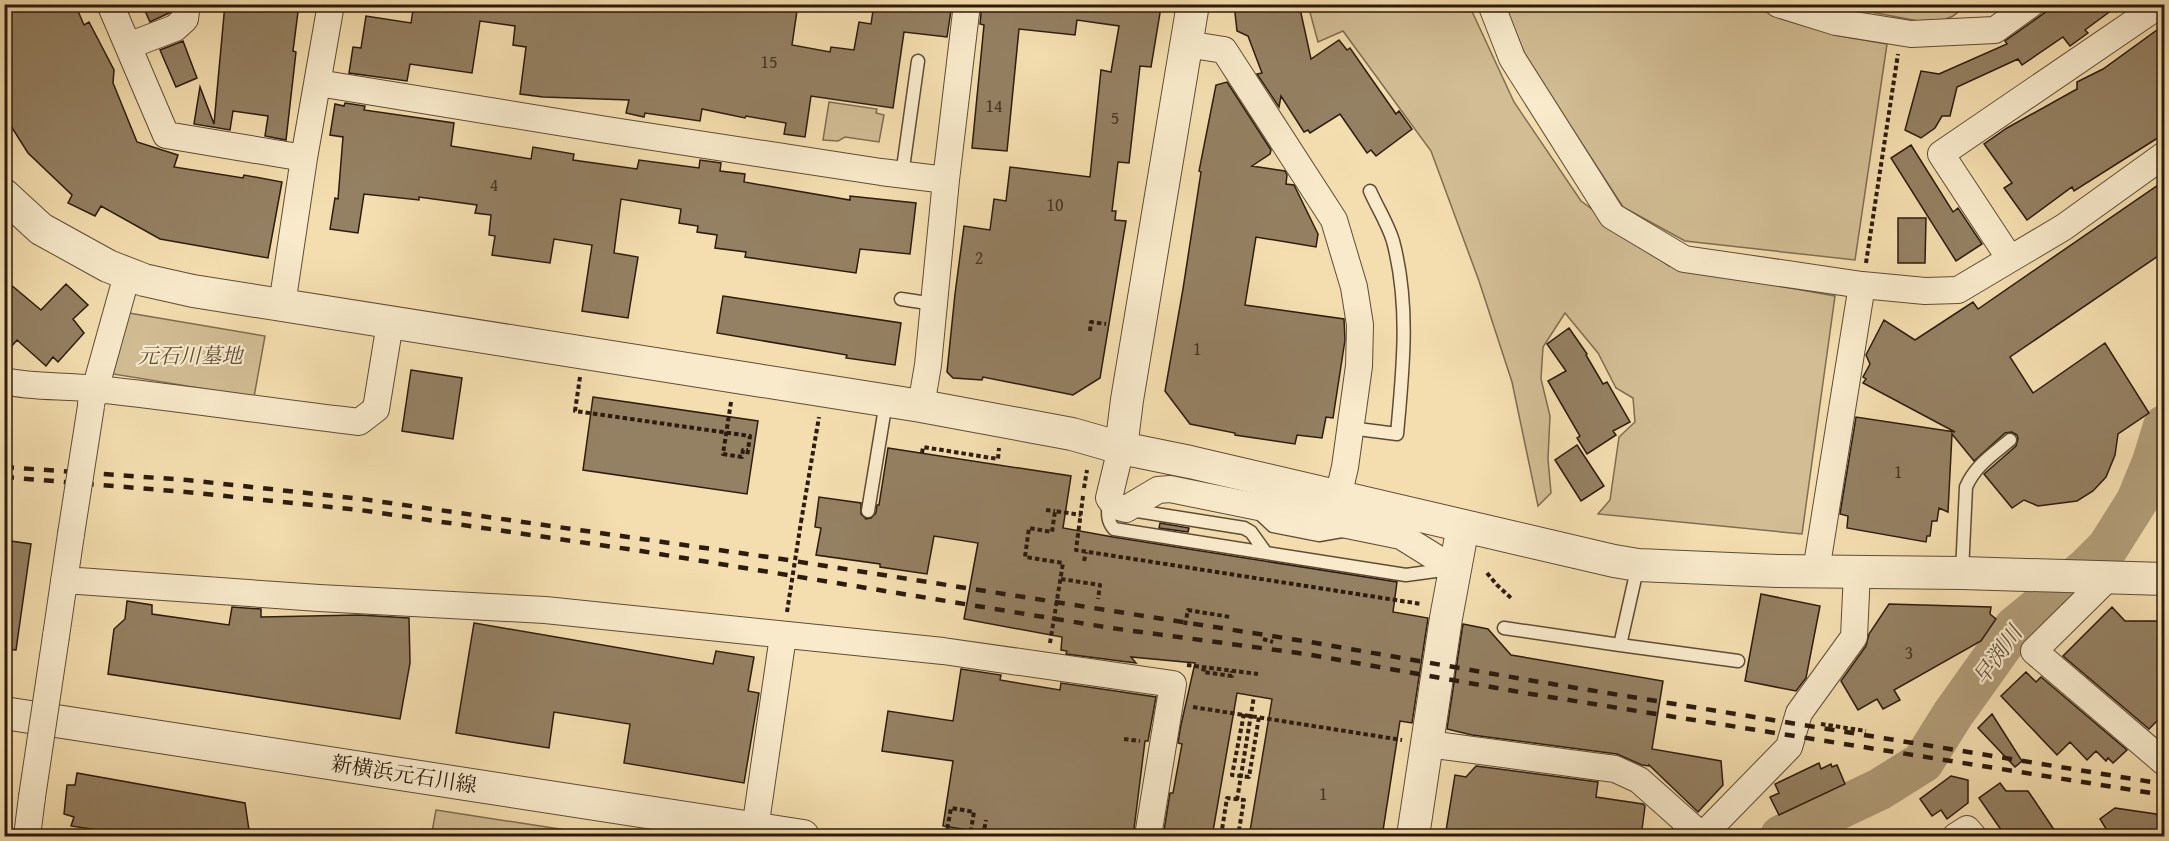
<svg xmlns="http://www.w3.org/2000/svg" width="2169" height="841" font-family="'Gentium Book Plus','Noto Serif JP',serif">
<style>
.green{fill:#d2bd94;stroke:#7f6c51;stroke-width:1.5}
.lines{fill:none;stroke-linecap:round;stroke-linejoin:round}
.river{stroke:#b09c78;stroke-width:42}
.building{fill:#948062;stroke:#2c1b0e;stroke-width:1.5}
.service-casing{stroke:#5e4c36;stroke-width:15}
.minor-casing{stroke:#5e4c36;stroke-width:28}
.tertiary-casing{stroke:#5e4c36;stroke-width:34}
.path{stroke:#2c1b0e;stroke-width:4;stroke-dasharray:4.5 3;stroke-linecap:butt}
.service{stroke:#f8eacb;stroke-width:12}
.minor{stroke:#f8eacb;stroke-width:26}
.tertiary{stroke:#f8eacb;stroke-width:32}
.rail{stroke:#2c1b0e;stroke-width:4.5;stroke-dasharray:10 10;stroke-linecap:butt}
.minor-bridge-casing{stroke:#5e4c36;stroke-width:28;stroke-linecap:butt}
.path-bridge{stroke:#2c1b0e;stroke-width:4;stroke-dasharray:4.5 3;stroke-linecap:butt}
.minor-bridge{stroke:#f8eacb;stroke-width:26}
.labels{text-anchor:middle;dominant-baseline:central;stroke-width:4.5;stroke-linejoin:round;paint-order:stroke}
.number-label{font-size:18px;fill:#463423}
.park-label{font-size:21px;font-style:italic;fill:#5e4c36;stroke:#f8eacb}
.street-label{font-size:21px;fill:#2c1b0e;stroke:#f8eacb}
.water-label{font-size:22px;font-style:italic;fill:#614f38;stroke:#f8eacb}
</style>
<rect width="100%" height="100%" fill="#f4deaf"/>
<filter id="stains"><feTurbulence type="fractalNoise" baseFrequency=".00333" numOctaves="4"/><feColorMatrix values="0 0 0 0 .2 0 0 0 0 .09 0 0 0 0 .02 0 0 0 .5 -.17"/></filter>
<radialGradient id="worn" r=".72"><stop offset=".6" stop-color="#630" stop-opacity="0"/><stop offset="1" stop-color="#630" stop-opacity=".3"/></radialGradient>
<path class="green" d="M 1365,4 L 1366,7 L 1373,4 L 1469,5 L 1514,102 L 1581,201 L 1669,266 L 1835,296 L 1802,534 L 1598,514 L 1610,500 L 1619,437 L 1635,422 L 1633,398 L 1616,388 L 1598,353 L 1565,313 L 1543,347 L 1541,379 L 1550,416 L 1548,459 L 1551,493 L 1538,506 L 1512,382 L 1479,281 L 1431,151 L 1343,31 L 1318,42 L 1308,5 Z
M 1504,5 L 1746,5 L 1834,35 L 1887,44 L 1855,260 L 1685,241 L 1623,207 L 1526,57 Z
M 1834,5 L 1967,5 L 1953,16 L 1934,24 Z
M 829,102 L 877,109 L 876,113 L 884,115 L 879,142 L 845,137 L 838,141 L 823,140 Z
M 129,313 L 265,336 L 254,397 L 113,374 Z
M 436,810 L 605,836 L 459,836 L 432,832 Z"/>
<g class="lines">
<path class="river" d="M 1781,836 L 1880,789 L 1923,762 L 1953,714 L 2015,627 L 2086,569 L 2108,547 L 2137,501 L 2153,462 L 2164,426"/>
</g>
<path class="building" d="M 4,4 L 75,4 L 84,25 L 89,22 L 114,70 L 113,83 L 137,142 L 178,155 L 174,167 L 243,178 L 244,175 L 282,182 L 268,258 L 160,239 L 101,206 L 95,216 L 68,203 L 72,195 L 28,153 L 4,115 Z
M 142,4 L 169,4 L 171,12 L 150,22 Z
M 225,4 L 299,4 L 293,51 L 296,52 L 286,140 L 265,136 L 268,116 L 233,111 L 230,130 L 194,124 L 200,87 L 214,124 Z
M 414,4 L 798,4 L 792,45 L 830,52 L 831,47 L 854,50 L 859,22 L 871,24 L 874,4 L 952,4 L 947,37 L 904,32 L 893,108 L 811,96 L 805,137 L 784,134 L 786,123 L 746,116 L 745,118 L 702,109 L 700,121 L 645,113 L 644,117 L 626,113 L 629,100 L 543,97 L 520,94 L 526,47 L 513,45 L 515,26 L 480,21 L 472,73 L 410,64 L 407,81 L 349,73 L 353,47 L 361,48 L 366,16 L 411,23 Z
M 982,4 L 1154,4 L 1160,13 L 1151,67 L 1140,66 L 1129,163 L 1118,162 L 1112,211 L 1116,211 L 1115,220 L 1126,221 L 1100,378 L 1073,395 L 983,377 L 982,380 L 953,378 L 947,372 L 955,294 L 964,226 L 990,230 L 994,199 L 1006,201 L 1010,167 L 1090,177 L 1101,70 L 1111,72 L 1119,26 L 1077,20 L 1075,35 L 1019,29 L 1007,151 L 972,148 L 984,25 L 980,24 Z
M 1234,4 L 1299,4 L 1311,59 L 1339,40 L 1347,50 L 1350,48 L 1396,114 L 1399,111 L 1412,129 L 1376,156 L 1371,150 L 1367,153 L 1340,114 L 1310,133 L 1308,130 L 1304,132 L 1281,96 L 1279,107 L 1257,74 L 1262,73 L 1248,36 L 1237,31 Z
M 2057,4 L 2120,4 L 2085,30 L 2088,33 L 2070,46 L 2063,37 L 2022,65 L 2018,59 L 1957,87 L 1950,116 L 1942,116 L 1935,128 L 1921,138 L 1905,130 L 1921,71 L 1939,74 L 2007,44 L 2005,41 Z
M 2164,25 L 2164,134 L 2074,191 L 2072,187 L 2027,220 L 2004,188 L 2012,183 L 1984,144 L 2007,128 L 2077,89 L 2077,82 L 2103,69 Z
M 183,41 L 197,78 L 176,87 L 160,50 Z
M 1227,82 L 1271,150 L 1270,154 L 1252,166 L 1285,171 L 1287,175 L 1286,184 L 1294,185 L 1318,234 L 1316,247 L 1256,237 L 1245,305 L 1344,319 L 1345,340 L 1333,418 L 1326,417 L 1322,438 L 1297,435 L 1295,444 L 1235,435 L 1235,433 L 1190,424 L 1165,391 L 1183,289 L 1201,172 L 1199,171 L 1216,85 Z
M 345,103 L 365,106 L 364,110 L 454,123 L 451,146 L 531,159 L 533,147 L 574,154 L 573,160 L 637,169 L 639,160 L 699,168 L 700,160 L 721,163 L 720,171 L 745,174 L 744,182 L 850,200 L 850,196 L 916,203 L 910,254 L 860,249 L 856,273 L 745,257 L 746,252 L 715,248 L 717,235 L 697,232 L 698,226 L 679,223 L 681,209 L 621,199 L 614,253 L 638,257 L 628,318 L 582,311 L 592,245 L 554,239 L 550,263 L 492,255 L 495,236 L 489,235 L 491,215 L 475,213 L 477,205 L 419,197 L 419,200 L 364,194 L 358,233 L 330,229 L 335,198 L 338,199 L 343,137 L 330,135 L 335,104 L 344,106 Z
M 1911,145 L 1953,212 L 1958,208 L 1982,244 L 1956,261 L 1891,158 Z
M 2164,181 L 2164,252 L 2010,357 L 2033,393 L 2105,343 L 2149,413 L 2118,434 L 2115,455 L 2106,477 L 2093,491 L 2077,501 L 2038,506 L 2024,500 L 2012,508 L 1984,474 L 2016,446 L 2018,439 L 2017,435 L 2012,432 L 2005,433 L 1974,461 L 1952,434 L 1948,512 L 1939,508 L 1937,521 L 1932,521 L 1930,536 L 1927,536 L 1926,542 L 1847,528 L 1848,516 L 1840,514 L 1856,417 L 1955,432 L 1863,383 L 1866,379 L 1863,377 L 1870,364 L 1866,355 L 1884,320 L 1915,340 L 1973,302 L 1978,309 Z
M 1898,218 L 1926,218 L 1925,263 L 1898,263 Z
M 4,279 L 41,310 L 66,284 L 88,305 L 73,319 L 84,333 L 58,362 L 53,357 L 46,366 L 17,340 L 4,355 Z
M 723,296 L 901,323 L 895,365 L 846,358 L 847,355 L 717,333 Z
M 1569,328 L 1587,354 L 1586,355 L 1603,384 L 1607,382 L 1630,422 L 1613,431 L 1616,435 L 1587,454 L 1577,438 L 1580,436 L 1548,381 L 1566,371 L 1547,344 Z
M 411,370 L 462,378 L 453,439 L 402,431 Z
M 593,397 L 758,421 L 747,494 L 583,470 Z
M 1577,445 L 1604,486 L 1581,501 L 1555,460 Z
M 888,448 L 1071,476 L 1063,528 L 1113,537 L 1397,582 L 1393,612 L 1428,618 L 1412,723 L 1400,721 L 1382,837 L 1249,837 L 1272,699 L 1237,693 L 1212,837 L 1163,837 L 1170,793 L 1173,793 L 1182,744 L 1178,743 L 1181,725 L 1195,663 L 1131,657 L 1136,663 L 1066,654 L 1067,651 L 1061,650 L 1062,637 L 964,619 L 978,543 L 934,536 L 927,574 L 880,567 L 880,564 L 816,555 L 821,528 L 815,527 L 819,497 L 861,503 L 861,514 L 866,519 L 871,518 L 876,513 L 877,505 L 879,505 Z
M 1160,523 L 1189,528 L 1188,532 L 1159,528 Z
M 4,540 L 31,544 L 16,650 L 4,649 Z
M 1761,594 L 1820,606 L 1806,678 L 1796,691 L 1745,681 Z
M 127,601 L 152,605 L 152,614 L 229,625 L 232,607 L 261,609 L 261,617 L 359,615 L 409,618 L 410,663 L 400,719 L 108,674 L 114,629 L 125,619 Z
M 1889,604 L 1991,607 L 1990,614 L 1996,619 L 1981,641 L 1894,690 L 1900,700 L 1883,709 L 1877,699 L 1858,710 L 1841,681 L 1866,646 L 1869,634 Z
M 2112,607 L 2125,621 L 2164,621 L 2164,714 L 2149,729 L 2063,656 Z
M 474,623 L 713,664 L 716,651 L 754,657 L 748,691 L 759,693 L 744,783 L 624,763 L 630,724 L 554,712 L 549,748 L 456,733 Z
M 1463,624 L 1488,629 L 1511,655 L 1663,681 L 1652,749 L 1721,761 L 1723,785 L 1698,812 L 1649,765 L 1649,766 L 1642,765 L 1617,754 L 1472,735 L 1447,729 Z
M 961,669 L 1001,675 L 1000,680 L 1060,690 L 1061,683 L 1156,697 L 1148,741 L 1145,741 L 1133,837 L 1012,837 L 943,826 L 953,761 L 882,751 L 888,711 L 953,721 Z
M 2026,672 L 2036,682 L 2041,677 L 2127,750 L 2113,763 L 2108,758 L 2106,761 L 2096,751 L 2087,760 L 2070,742 L 2057,755 L 2001,696 Z
M 1992,714 L 2022,761 L 2015,767 L 1978,728 Z
M 1819,763 L 1821,769 L 1831,764 L 1832,767 L 1837,765 L 1845,784 L 1779,815 L 1770,797 L 1779,793 L 1775,784 Z
M 1476,766 L 1598,782 L 1596,797 L 1643,804 L 1645,806 L 1641,837 L 1445,837 L 1455,775 L 1466,777 Z
M 77,773 L 245,803 L 250,837 L 143,837 L 71,826 L 74,817 L 64,814 L 67,785 L 75,785 Z
M 1951,776 L 1968,780 L 1968,803 L 1947,819 L 1941,810 L 1932,816 L 1920,799 Z
M 2000,783 L 2006,791 L 2028,791 L 2059,837 L 2006,837 L 1979,798 Z
M 2115,808 L 2156,814 L 2164,827 L 2164,837 L 2111,837 L 2100,819 Z"/>
<g class="lines">
<g class="service-casing">
<path id="service" d="M 902,175 L 918,61
M 901,299 L 934,304
M 1350,428 L 1397,434 C 1403,369 1410,305 1393,241 C 1388,224 1377,207 1370,191
M 1109,499 C 1108,511 1106,520 1114,529 L 1406,575 L 1450,569
M 1131,510 L 1244,528 L 1251,532 L 1266,553
M 868,511 L 886,402
M 1258,512 L 1273,526 L 1319,535 L 1342,531
M 1962,572 L 1966,487 C 1975,466 1992,455 2010,440
M 1504,628 L 1620,645 L 1638,565
M 1620,645 L 1738,661"/>
</g>
<g class="minor-casing">
<path id="minor" d="M 110,4 L 166,135 L 304,158
M 1491,4 L 1512,58 L 1612,216 L 1684,259 L 1862,285 L 1925,291 L 1958,290 L 2064,227 L 2164,155
M 1778,4 L 1836,22 L 1911,34 L 1995,30 L 2031,4
M 1186,44 L 1224,50 L 1334,220 L 1354,287 L 1360,325 L 1359,366 L 1345,467 L 1338,497
M 128,46 L 175,28 L 185,19 L 187,4
M 318,83 L 607,130 L 881,172 L 946,180
M 2010,259 L 1941,154 L 2161,4
M 282,305 L 304,158 L 331,4
M 4,381 C 35,388 65,385 96,389 C 183,398 271,412 359,422 L 376,409 L 390,323
M 91,404 L 127,275
M 921,406 L 928,365 L 946,180 L 967,4
M 1121,448 L 1109,498 L 1115,506 L 1126,509 L 1158,490 L 1170,489 L 1401,536 L 1454,569
M 1816,571 L 1862,285
M 2108,578 L 2034,651 L 2164,762
M 64,580 L 319,598 L 545,610 L 943,651 L 1173,684 L 1148,836
M 56,636 L 71,534
M 1428,744 L 1615,769 L 1639,780 L 1702,836 L 1789,747 L 1799,713 L 1854,637 L 1857,572
M 27,836 L 32,797
M 754,836 L 783,636
M 1956,836 L 1967,829 L 1973,836"/>
</g>
<g class="tertiary-casing">
<path id="tertiary" d="M 4,195 L 41,229 L 108,266 L 144,280 L 193,291 L 921,406 L 1072,434 L 1121,448 L 1190,462 L 1614,561 L 1638,565 L 1777,571 L 1962,573 L 2164,579
M 1121,448 L 1127,400 L 1193,4
M 4,713 L 803,836
M 1413,836 L 1446,618 L 1463,526"/>
</g>
<path class="path" d="M 1866,263 L 1898,54
M 1090,331 L 1091,322 L 1106,324
M 580,377 L 575,411 L 750,436 L 747,457
M 731,402 L 723,454 L 742,457 L 743,450 L 748,450
M 922,453 L 923,447 L 998,459 L 999,448
M 1084,488 L 1087,470
M 1083,496 L 1076,550 L 1421,604
M 1046,510 L 1055,511
M 801,522 L 819,417
M 1084,561 L 1086,552
M 1487,573 L 1497,585 L 1511,598
M 1061,579 L 1100,585 L 1098,599
M 1185,625 L 1188,610 L 1230,617
M 1263,639 L 1273,642
M 1050,643 L 1063,563 L 1025,557 L 1029,528 L 1052,532 L 1055,511 L 1081,515
M 1187,665 L 1258,674
M 1204,667 L 1203,672 L 1232,676 L 1232,671
M 1193,707 L 1402,740
M 1244,714 L 1232,775 L 1249,777 L 1259,717
M 1821,724 L 1866,731
M 1124,739 L 1140,741
M 1237,800 L 1254,696
M 946,836 L 951,808 L 974,812 L 970,836
M 983,836 L 986,820
M 1221,836 L 1227,798 L 1244,800 L 1238,836"/>
<use href="#service" class="service"/>
<use href="#minor" class="minor"/>
<use href="#tertiary" class="tertiary"/>
<path class="rail" d="M 4,467 L 187,480 L 362,499 L 775,558 L 1310,642 L 1534,681 L 2164,784
M 4,477 L 186,492 L 360,510 L 641,551 L 1111,628 L 1306,654 L 1531,694 L 2164,795"/>
<g class="minor-bridge-casing">
<path id="minor-bridge" d="M 71,534 L 91,406
M 32,797 L 56,636"/>
</g>
<path class="path-bridge" d="M 787,612 L 801,522"/>
<use href="#minor-bridge" class="minor-bridge"/>
</g>
<g class="labels">
<g class="number-label">
<text x="769" y="61">15</text>
<text x="994" y="105">14</text>
<text x="1115" y="117">5</text>
<text x="494" y="184">4</text>
<text x="1055" y="204">10</text>
<text x="979" y="257">2</text>
<text x="1197" y="348">1</text>
<text x="1898" y="471">1</text>
<text x="1909" y="652">3</text>
<text x="1323" y="793">1</text>
</g>
<g class="park-label">
<text x="190" y="355">元石川墓地</text>
</g>
<g class="street-label">
<text transform="translate(404 774) rotate(9)">新横浜元石川線</text>
</g>
<g class="water-label">
<text transform="translate(1997 655) rotate(-54)">早渕川</text>
</g>
</g>
<rect width="2169" height="841" fill="none" stroke="#f4deaf" stroke-width="24"/>
<rect x="6" y="6" width="2157" height="829" fill="none" stroke="#2c1b0e" stroke-width="3"/>
<rect x="12" y="12" width="2145" height="817" fill="none" stroke="#2c1b0e" stroke-width="1.5"/>
<rect width="100%" height="100%" filter="url(#stains)"/>
<rect width="100%" height="100%" fill="url(#worn)"/>
</svg>
